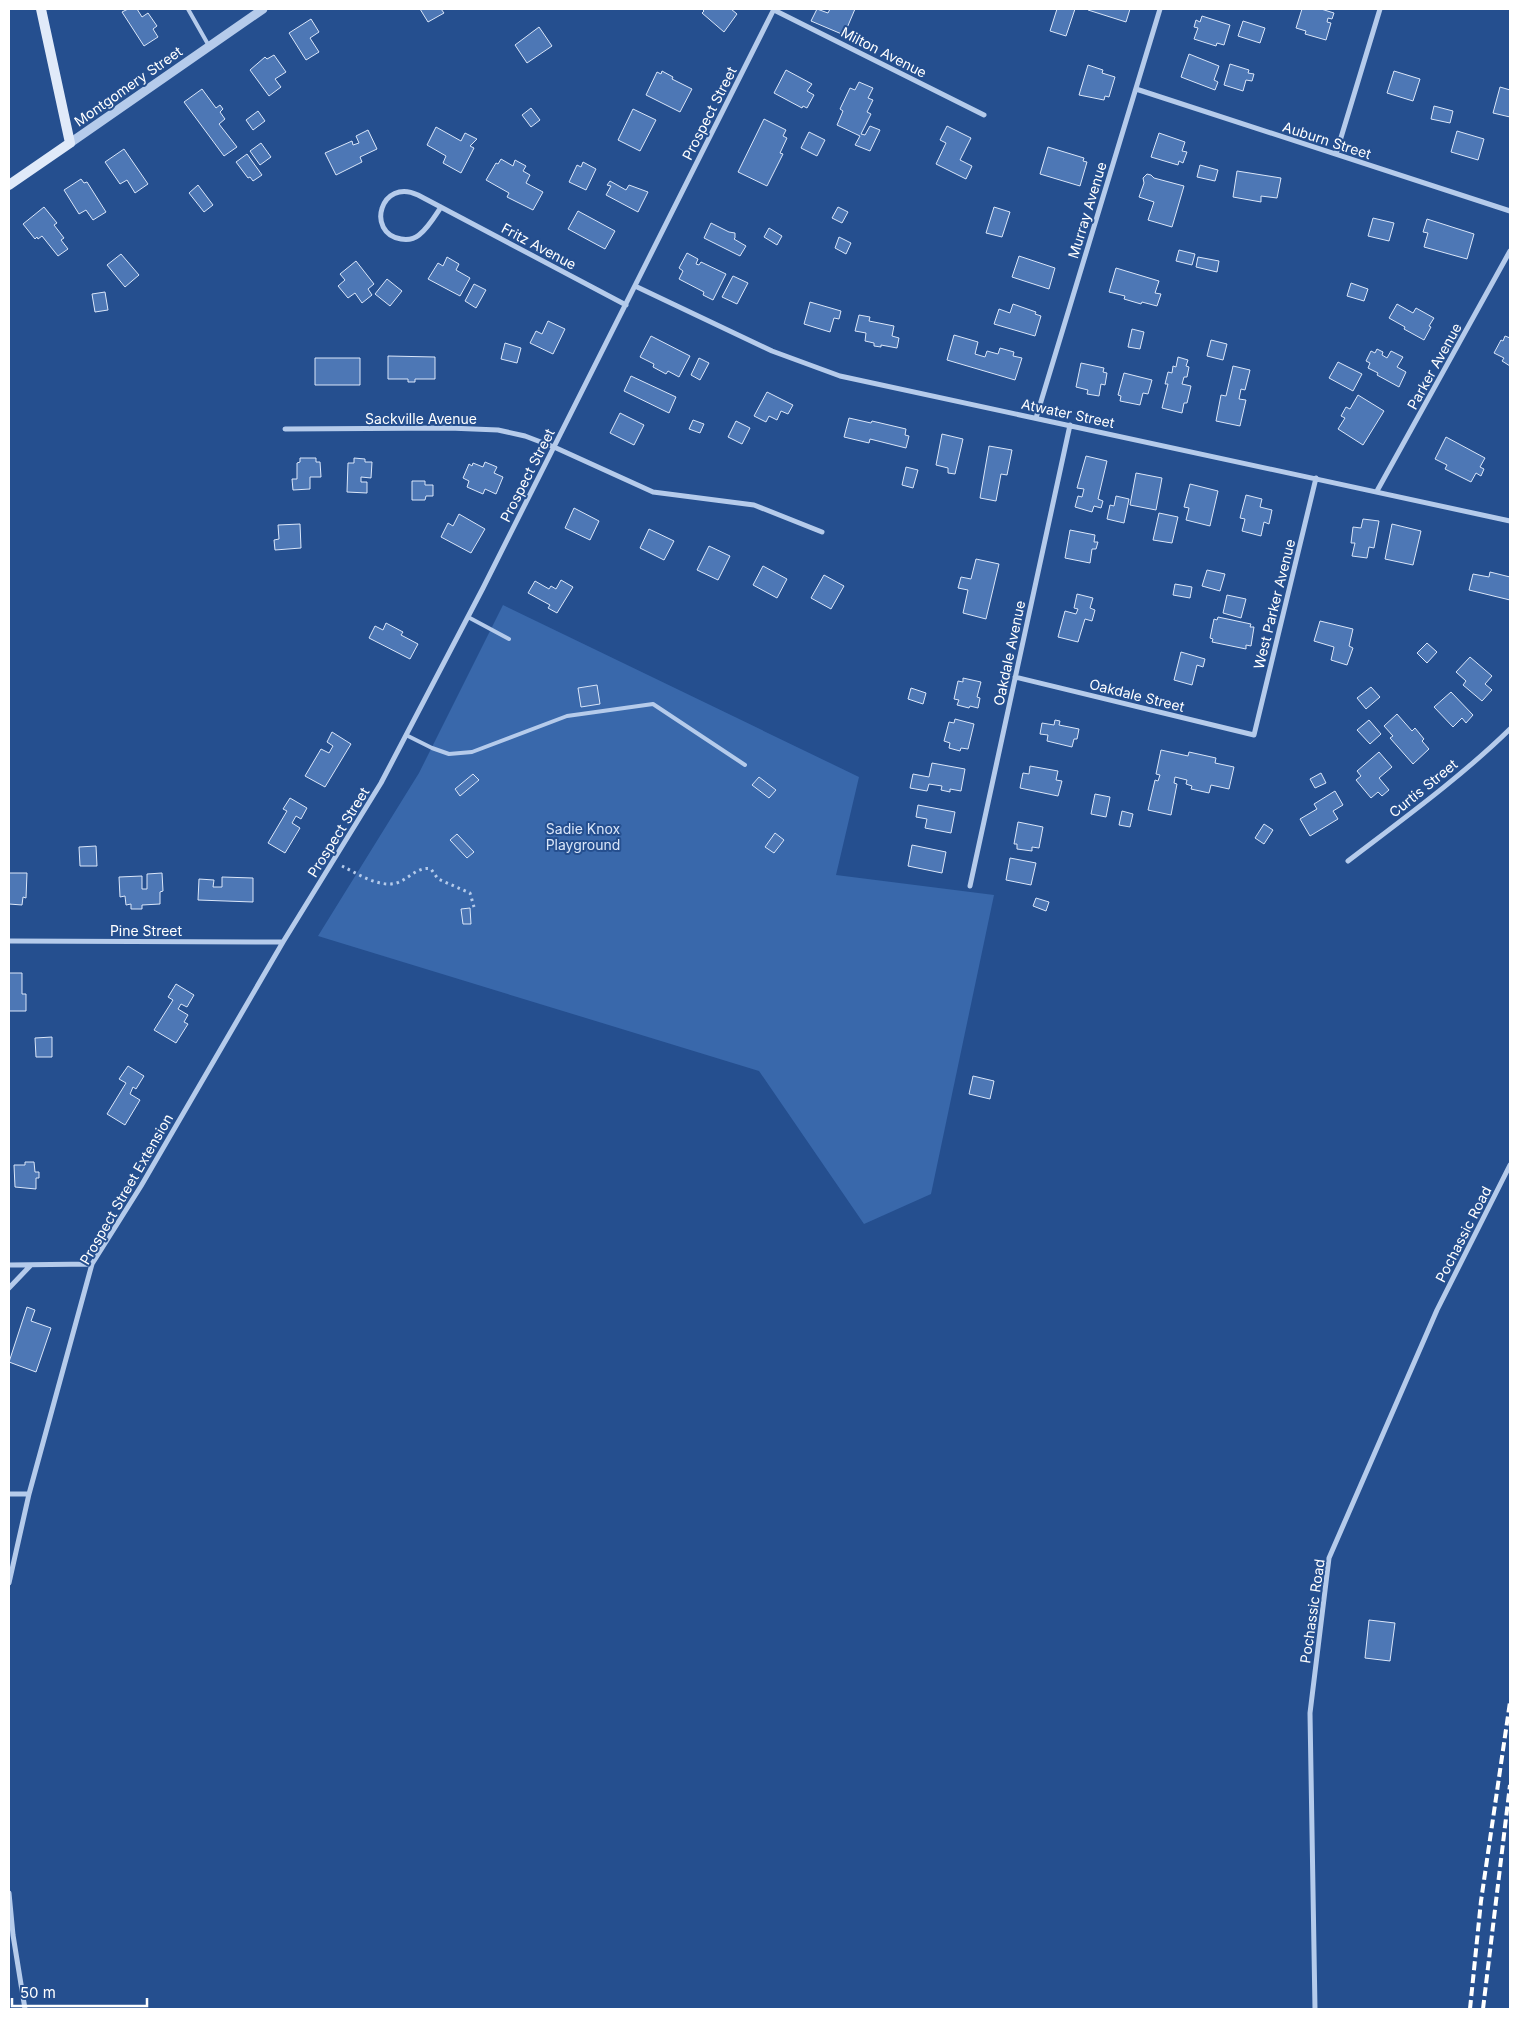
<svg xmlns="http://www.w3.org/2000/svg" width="1519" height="2018" font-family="Inter,sans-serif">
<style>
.green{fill:#3968ab}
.building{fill:#4d77b5;stroke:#dae6f9}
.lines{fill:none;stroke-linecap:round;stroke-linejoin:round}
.path{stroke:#b5cbeb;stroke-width:3;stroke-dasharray:2.5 4;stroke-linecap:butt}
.service{stroke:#b5cbeb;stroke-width:4}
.minor{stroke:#b5cbeb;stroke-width:5}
.tertiary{stroke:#b5cbeb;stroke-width:9}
.secondary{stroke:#e0eaf9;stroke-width:10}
.rail{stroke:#fff;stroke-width:4;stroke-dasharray:9 4;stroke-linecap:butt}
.labels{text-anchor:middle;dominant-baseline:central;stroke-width:4;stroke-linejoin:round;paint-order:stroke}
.street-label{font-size:14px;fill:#fff;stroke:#254f8f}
.park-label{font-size:14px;fill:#dae6f9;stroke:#254f8f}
</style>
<rect width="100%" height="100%" fill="#254f8f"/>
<path class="green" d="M 503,605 L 859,777 L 836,875 L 994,895 L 931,1194 L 864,1224 L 759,1071 L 318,936 L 419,773 Z"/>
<path class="building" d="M 128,9 L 137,9 L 142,17 L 148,13 L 157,26 L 153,29 L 158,37 L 144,46 L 122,12 Z
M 420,9 L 441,9 L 444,13 L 428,22 Z
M 702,9 L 731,9 L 737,14 L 724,32 L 702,13 L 704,11 Z
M 817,9 L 828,13 L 830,9 L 855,9 L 844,35 L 811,21 Z
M 1057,9 L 1075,9 L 1066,36 L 1050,31 Z
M 1088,9 L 1130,9 L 1126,22 L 1088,10 Z
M 1302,9 L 1321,9 L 1334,13 L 1332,19 L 1328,18 L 1327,22 L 1331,23 L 1326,40 L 1305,34 L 1306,31 L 1296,28 Z
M 1202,16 L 1230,25 L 1224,45 L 1217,43 L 1216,46 L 1194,39 L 1198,28 L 1194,27 L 1196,20 L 1200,22 Z
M 311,19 L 319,32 L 310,38 L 319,52 L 306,60 L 289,33 Z
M 1243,21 L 1265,28 L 1260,43 L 1238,36 Z
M 539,27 L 552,46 L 527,63 L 515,45 Z
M 1189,54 L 1219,66 L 1214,80 L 1218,82 L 1215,90 L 1181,77 Z
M 274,55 L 286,72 L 275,79 L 281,87 L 269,96 L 250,70 L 265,57 L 267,59 Z
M 1230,64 L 1249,70 L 1248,73 L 1254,74 L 1252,81 L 1246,80 L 1243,91 L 1224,85 Z
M 1088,65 L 1103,70 L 1102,73 L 1115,77 L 1109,97 L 1105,96 L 1104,100 L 1079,95 Z
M 786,70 L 812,84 L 807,91 L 814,95 L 807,108 L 803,106 L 802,108 L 774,93 Z
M 662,71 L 673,77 L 672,79 L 692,89 L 680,112 L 646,95 L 657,72 L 661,74 Z
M 1394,71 L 1420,79 L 1413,101 L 1387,93 Z
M 859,82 L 873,88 L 868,98 L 873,100 L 867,112 L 871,114 L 861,134 L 865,135 L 870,126 L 880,130 L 870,151 L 855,145 L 860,136 L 837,125 L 843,111 L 840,109 L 850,88 L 855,90 Z
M 1500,87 L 1510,90 L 1510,117 L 1493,113 Z
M 202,89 L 216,108 L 220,105 L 223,109 L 220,112 L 225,119 L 219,124 L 237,147 L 224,156 L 184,102 Z
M 1434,106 L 1453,111 L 1450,123 L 1431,119 Z
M 531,108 L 540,120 L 531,127 L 522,115 Z
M 633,109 L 656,120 L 640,151 L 618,140 Z
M 258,111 L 265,121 L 253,130 L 246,120 Z
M 764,119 L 786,130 L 783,136 L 787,138 L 780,153 L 783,154 L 767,186 L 738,172 Z
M 947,126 L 971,138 L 960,160 L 972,166 L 966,179 L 936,164 L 946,143 L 940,140 Z
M 436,127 L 461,141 L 465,133 L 477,139 L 470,146 L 474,148 L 461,173 L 443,163 L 446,156 L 427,145 Z
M 368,130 L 377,149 L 360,157 L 362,162 L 336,175 L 325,153 L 352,141 L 353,145 L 359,143 L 356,136 Z
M 1457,131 L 1484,139 L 1478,160 L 1451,152 Z
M 809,132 L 825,140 L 817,156 L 801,148 Z
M 1159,133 L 1185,142 L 1182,151 L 1187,152 L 1183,163 L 1179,161 L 1178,165 L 1151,157 Z
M 261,143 L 271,157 L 260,165 L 250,151 Z
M 1048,147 L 1084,158 L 1083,161 L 1087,162 L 1080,186 L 1040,174 Z
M 124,149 L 148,184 L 135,193 L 127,180 L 120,184 L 105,162 Z
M 247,154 L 262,175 L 253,181 L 250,177 L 248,178 L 236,162 Z
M 501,159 L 513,166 L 515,160 L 526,166 L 523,171 L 530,175 L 526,183 L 543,192 L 533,210 L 507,197 L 509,193 L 486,180 L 496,163 L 498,164 Z
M 583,162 L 596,169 L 586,190 L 569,182 L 577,165 L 581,167 Z
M 1200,165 L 1218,170 L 1215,181 L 1197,177 Z
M 1237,171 L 1281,178 L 1277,198 L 1261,196 L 1261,202 L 1233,197 Z
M 1147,174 L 1151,175 L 1154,178 L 1184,186 L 1172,227 L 1148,220 L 1154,202 L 1139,197 L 1144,183 L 1143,178 Z
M 81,179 L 84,183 L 87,182 L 106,212 L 93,220 L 86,210 L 79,214 L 64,190 Z
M 610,181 L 626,190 L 629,185 L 648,192 L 638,212 L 606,195 L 611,186 L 607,185 Z
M 198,185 L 213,205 L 204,212 L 189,193 Z
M 44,207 L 57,223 L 54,225 L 64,238 L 61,240 L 68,249 L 58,256 L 42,236 L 38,239 L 37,237 L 35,239 L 23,224 Z
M 838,207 L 848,212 L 842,223 L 832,218 Z
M 994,207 L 1010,212 L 1002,237 L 986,233 Z
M 578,211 L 615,231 L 605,249 L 568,229 Z
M 1373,218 L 1394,223 L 1389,241 L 1368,236 Z
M 1427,219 L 1474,234 L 1467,259 L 1424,247 L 1428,233 L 1423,232 Z
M 711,223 L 729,232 L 735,233 L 735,238 L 734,239 L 746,246 L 740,256 L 704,238 Z
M 769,228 L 782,236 L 777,245 L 764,237 Z
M 839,237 L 851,243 L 846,254 L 835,248 Z
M 1179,250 L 1195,254 L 1192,265 L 1176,261 Z
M 687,253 L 698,259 L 696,264 L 699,265 L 701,262 L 726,274 L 713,300 L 703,295 L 704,292 L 679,279 L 683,271 L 679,268 Z
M 121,254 L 139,275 L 125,287 L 107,265 Z
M 1019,256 L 1055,268 L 1049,289 L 1012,277 Z
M 447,257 L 459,264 L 456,270 L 470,278 L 460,296 L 428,279 L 438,263 L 443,266 Z
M 1198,257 L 1219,261 L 1217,272 L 1196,267 Z
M 356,261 L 374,284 L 368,289 L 372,295 L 362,303 L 355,293 L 348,298 L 338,286 L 345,280 L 340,274 Z
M 1116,268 L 1159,281 L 1155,293 L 1161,294 L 1157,306 L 1142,302 L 1141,304 L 1124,299 L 1125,296 L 1109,292 Z
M 733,276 L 748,283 L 737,304 L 722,297 Z
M 387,279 L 402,291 L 390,306 L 375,294 Z
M 1351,283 L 1368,289 L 1364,301 L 1347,296 Z
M 474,284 L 486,290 L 476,308 L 465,301 Z
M 105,292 L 108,310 L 95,312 L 92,294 Z
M 810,302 L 841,311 L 839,319 L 834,318 L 830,332 L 804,324 Z
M 1013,304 L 1036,312 L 1035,314 L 1041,316 L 1035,336 L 994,324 L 999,309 L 1010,313 Z
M 1397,304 L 1413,313 L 1416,308 L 1434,318 L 1429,326 L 1431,327 L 1424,340 L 1404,329 L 1405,327 L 1389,318 Z
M 859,315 L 870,317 L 869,321 L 894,326 L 892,336 L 899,338 L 897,348 L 881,345 L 881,347 L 874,346 L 874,343 L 865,341 L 866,333 L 855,331 Z
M 548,321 L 565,329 L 553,354 L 530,343 L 536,331 L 542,334 Z
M 1132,329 L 1144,332 L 1140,349 L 1128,347 Z
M 954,335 L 978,342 L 975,354 L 985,357 L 987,351 L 998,354 L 1000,348 L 1014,352 L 1013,356 L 1022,358 L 1015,380 L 947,360 Z
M 651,336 L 690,356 L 679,377 L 668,371 L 666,374 L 653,367 L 654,364 L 640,357 Z
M 1505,336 L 1510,338 L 1510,366 L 1502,361 L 1504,358 L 1494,353 L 1501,340 L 1503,341 Z
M 1211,340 L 1227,344 L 1223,360 L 1207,356 Z
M 505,343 L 521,348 L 517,363 L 501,359 Z
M 1377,349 L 1383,352 L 1382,355 L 1387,358 L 1391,351 L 1403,357 L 1397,367 L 1406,372 L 1399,387 L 1377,375 L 1378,373 L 1368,368 L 1370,363 L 1366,361 L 1371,351 L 1375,353 Z
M 388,356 L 435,357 L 435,379 L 415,379 L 415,382 L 408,382 L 408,379 L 388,379 Z
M 1178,357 L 1188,360 L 1186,366 L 1189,367 L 1187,377 L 1184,377 L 1182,384 L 1191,386 L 1187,403 L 1184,403 L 1182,413 L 1162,408 L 1168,384 L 1165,384 L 1168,372 L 1172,373 L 1173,366 L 1176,367 Z
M 315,358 L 360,358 L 360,385 L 315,385 Z
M 699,358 L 709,363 L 700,380 L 691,375 Z
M 1338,362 L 1362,374 L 1353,391 L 1329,378 Z
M 1081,363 L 1104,368 L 1103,372 L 1107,373 L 1105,385 L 1101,384 L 1099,396 L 1087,394 L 1088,390 L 1076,387 Z
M 1233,366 L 1250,370 L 1245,390 L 1241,389 L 1239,399 L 1246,400 L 1240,426 L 1216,421 L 1221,395 L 1226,396 Z
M 1124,373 L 1152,380 L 1148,394 L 1143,393 L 1140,405 L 1120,401 L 1121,396 L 1118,395 Z
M 631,376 L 676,397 L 669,413 L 624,391 Z
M 767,392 L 793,405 L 788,414 L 781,411 L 777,420 L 769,416 L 766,422 L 754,416 Z
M 1358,395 L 1384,411 L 1363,445 L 1338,429 L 1345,418 L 1341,416 L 1346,407 L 1350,409 Z
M 620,413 L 644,425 L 634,445 L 610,433 Z
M 849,418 L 871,423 L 872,421 L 906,429 L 905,435 L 909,436 L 906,448 L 870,439 L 869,443 L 844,437 Z
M 693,420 L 704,424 L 700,433 L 689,429 Z
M 736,421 L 750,428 L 742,444 L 728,437 Z
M 942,434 L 963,439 L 955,474 L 948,473 L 948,468 L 936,465 Z
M 1446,437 L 1485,458 L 1480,467 L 1484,469 L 1481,476 L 1476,473 L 1471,482 L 1445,469 L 1447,465 L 1435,459 Z
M 989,446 L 1012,450 L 1007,475 L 1001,474 L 996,501 L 980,498 Z
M 1086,456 L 1107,461 L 1098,499 L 1103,501 L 1101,508 L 1094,506 L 1092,512 L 1075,507 L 1078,496 L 1082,497 L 1084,489 L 1077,488 Z
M 300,458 L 316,458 L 316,462 L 320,462 L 321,477 L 310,477 L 310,489 L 293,490 L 292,479 L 297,479 L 297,463 L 300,462 Z
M 354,458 L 365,459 L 365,462 L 372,462 L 371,478 L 361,477 L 361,482 L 367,482 L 367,493 L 347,492 L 348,463 L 354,463 Z
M 485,462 L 497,467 L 494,473 L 503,477 L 496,494 L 485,489 L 483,494 L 467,487 L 469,481 L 463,478 L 469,464 L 472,466 L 473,463 L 483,467 Z
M 906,467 L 918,470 L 913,488 L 902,485 Z
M 1136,473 L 1162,478 L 1156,510 L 1130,505 Z
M 412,481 L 425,481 L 425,485 L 433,485 L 433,496 L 426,496 L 425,500 L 412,500 Z
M 1190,484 L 1218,491 L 1210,526 L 1186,520 L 1189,508 L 1184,507 Z
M 1246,495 L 1262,499 L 1260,507 L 1272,510 L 1269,524 L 1264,522 L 1261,536 L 1242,531 L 1245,519 L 1240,518 Z
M 1116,496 L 1129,499 L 1124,523 L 1107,519 L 1110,505 L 1114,506 Z
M 574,508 L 599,521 L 590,540 L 565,528 Z
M 1159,513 L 1178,517 L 1172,543 L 1153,540 Z
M 459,514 L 485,529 L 471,553 L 441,537 L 448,523 L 453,526 Z
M 1363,519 L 1379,521 L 1374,548 L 1369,547 L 1367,558 L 1352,556 L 1355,543 L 1351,543 L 1353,527 L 1361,528 Z
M 300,524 L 301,548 L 275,550 L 274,540 L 279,539 L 278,525 Z
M 1392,524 L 1421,531 L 1413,565 L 1385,559 Z
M 649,529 L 674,541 L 664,560 L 640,548 Z
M 1070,530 L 1095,535 L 1094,542 L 1098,542 L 1096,549 L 1092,549 L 1090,563 L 1065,558 Z
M 709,546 L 730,556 L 718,580 L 697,570 Z
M 976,559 L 999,564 L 986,619 L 963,613 L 968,590 L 958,588 L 961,577 L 971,579 Z
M 763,566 L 787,579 L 777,598 L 753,585 Z
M 1207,570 L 1225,574 L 1220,591 L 1202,586 Z
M 1490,572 L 1510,577 L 1510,600 L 1469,590 L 1473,574 L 1489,577 Z
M 824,575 L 844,586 L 831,609 L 811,598 Z
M 561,580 L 573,587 L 557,613 L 548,608 L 550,605 L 528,593 L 535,581 L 549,589 L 551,586 L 556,589 Z
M 1175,584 L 1192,587 L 1190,598 L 1173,595 Z
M 1077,594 L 1093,598 L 1090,608 L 1095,610 L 1092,621 L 1085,619 L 1078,642 L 1058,637 L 1065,611 L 1076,614 L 1078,609 L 1074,608 Z
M 1227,595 L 1246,599 L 1241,618 L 1223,613 Z
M 1218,617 L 1251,624 L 1250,627 L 1254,627 L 1251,646 L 1246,645 L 1246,649 L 1212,642 L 1213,639 L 1210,638 L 1214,619 L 1217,620 Z
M 1320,621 L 1353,629 L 1349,646 L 1353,648 L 1347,665 L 1331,660 L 1334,647 L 1314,641 Z
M 386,623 L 403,632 L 401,635 L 418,644 L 410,659 L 369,638 L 375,626 L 383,630 Z
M 1427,643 L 1437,652 L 1427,663 L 1417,653 Z
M 1181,652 L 1205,659 L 1203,667 L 1197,665 L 1192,685 L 1174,680 Z
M 1470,657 L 1492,676 L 1485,684 L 1492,690 L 1482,701 L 1463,685 L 1466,681 L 1456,672 Z
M 963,678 L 981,682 L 977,697 L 980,698 L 978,708 L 970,706 L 969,708 L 957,705 L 959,700 L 954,699 L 958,681 L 963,682 Z
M 597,685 L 600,704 L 581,707 L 578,688 Z
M 1371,687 L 1380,697 L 1366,709 L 1357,698 Z
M 911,688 L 926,693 L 923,704 L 908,699 Z
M 1451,692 L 1473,715 L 1466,723 L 1462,718 L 1453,727 L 1434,707 Z
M 1397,714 L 1412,731 L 1415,728 L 1424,739 L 1422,741 L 1429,749 L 1413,764 L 1390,738 L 1393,736 L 1384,726 Z
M 955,719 L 974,724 L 968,749 L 961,748 L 960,751 L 949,748 L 950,743 L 944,741 L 949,722 L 954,723 Z
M 1055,720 L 1060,721 L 1059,725 L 1079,729 L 1077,739 L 1074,739 L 1072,747 L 1047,741 L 1048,735 L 1040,734 L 1042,723 L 1054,725 Z
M 1369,720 L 1381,734 L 1370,744 L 1357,730 Z
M 332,732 L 351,744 L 325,787 L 305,776 L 321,749 L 329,753 L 333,746 L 327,742 Z
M 1161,750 L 1188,756 L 1189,752 L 1216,758 L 1215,763 L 1234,767 L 1229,789 L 1211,785 L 1209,793 L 1191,789 L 1192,786 L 1186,784 L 1187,780 L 1175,777 L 1174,783 L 1177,784 L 1171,815 L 1148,810 L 1155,780 L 1158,781 L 1160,775 L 1156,774 Z
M 1379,752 L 1392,767 L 1379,778 L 1389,790 L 1382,796 L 1378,792 L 1371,798 L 1356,780 L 1361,776 L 1357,771 Z
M 932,763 L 965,769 L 961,791 L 950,789 L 950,792 L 941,790 L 942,786 L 929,784 L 927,791 L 910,788 L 913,774 L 929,777 Z
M 1030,766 L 1058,771 L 1056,780 L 1062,781 L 1058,796 L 1020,788 L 1023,773 L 1029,774 Z
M 1321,773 L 1326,783 L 1315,788 L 1310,779 Z
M 473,774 L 479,780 L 460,796 L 455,789 Z
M 759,777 L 776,790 L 769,798 L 752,785 Z
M 1335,791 L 1343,805 L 1333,811 L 1338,819 L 1310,836 L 1300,819 L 1317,809 L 1314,804 Z
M 1095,794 L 1110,797 L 1106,817 L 1091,814 Z
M 290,798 L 307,808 L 301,819 L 296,816 L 292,823 L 300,828 L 285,853 L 268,843 L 287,811 L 283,809 Z
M 918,805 L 955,812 L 951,833 L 925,828 L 927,819 L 916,817 Z
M 1122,811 L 1133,814 L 1130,827 L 1119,825 Z
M 1018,822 L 1043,827 L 1039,848 L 1032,847 L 1032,851 L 1017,849 L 1017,844 L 1014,844 Z
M 1264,824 L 1273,830 L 1264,844 L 1255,838 Z
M 775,833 L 784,840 L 774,853 L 765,847 Z
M 457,834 L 474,852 L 467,858 L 450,840 Z
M 912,845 L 946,852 L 942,873 L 908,866 Z
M 96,846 L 97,866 L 80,866 L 79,847 Z
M 1010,858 L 1036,863 L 1031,885 L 1006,880 Z
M 9,873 L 27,873 L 26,898 L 23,897 L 22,905 L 9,904 Z
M 162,873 L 163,891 L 160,892 L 160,904 L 142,905 L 142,909 L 131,909 L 131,904 L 126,905 L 125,896 L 120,897 L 119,877 L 142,876 L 142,889 L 147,889 L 147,874 Z
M 222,877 L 253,878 L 253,902 L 198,900 L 199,879 L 214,880 L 213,887 L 222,887 Z
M 1036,898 L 1049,902 L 1046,911 L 1033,906 Z
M 470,908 L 471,924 L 463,924 L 461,909 Z
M 9,973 L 22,973 L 22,994 L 26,994 L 26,1011 L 9,1011 Z
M 176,984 L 194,995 L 187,1007 L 181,1004 L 178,1009 L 188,1015 L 184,1022 L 188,1024 L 176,1043 L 154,1030 L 173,1000 L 168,997 Z
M 52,1037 L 52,1057 L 36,1057 L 35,1038 Z
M 128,1066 L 144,1076 L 136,1089 L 133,1087 L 130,1094 L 140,1100 L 125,1125 L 107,1114 L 126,1083 L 119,1079 Z
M 973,1076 L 994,1081 L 990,1099 L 969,1094 Z
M 25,1162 L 34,1162 L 35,1172 L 39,1172 L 39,1178 L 36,1178 L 36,1189 L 15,1187 L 14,1165 L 25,1165 Z
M 27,1307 L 35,1310 L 31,1321 L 51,1328 L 36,1372 L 9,1362 Z
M 1369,1620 L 1395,1623 L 1390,1661 L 1365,1658 Z"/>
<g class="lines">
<path class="path" d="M 342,866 C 356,873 373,884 389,884 C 405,885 416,865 431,869 L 438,879 L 470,893 L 474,907"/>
<path class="service" d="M 188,9 L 209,46
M 468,617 L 509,639
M 406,735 L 432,748 L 449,754 L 472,752 L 567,716 L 653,704 L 745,765"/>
<path class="minor" d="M 774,10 L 984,115
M 1136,89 L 1510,211
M 1336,154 L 1380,9
M 441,207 C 435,216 428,228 419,235 C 414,239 407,240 401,239 C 365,233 381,177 418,195 L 626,305
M 635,286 L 772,351 L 840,376 L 1510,521
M 1036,418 L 1160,9
M 285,429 L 449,428 L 498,430 L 525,436 L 554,447 L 653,492 L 754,505 L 822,532
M 1377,491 L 1510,251
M 1015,677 L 1254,735 L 1316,478
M 1348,861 C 1403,819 1461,777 1510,729
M 970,886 L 1070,425
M 9,941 L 283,942
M 9,1265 L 92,1264
M 9,1288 L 31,1265
M 9,1494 L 29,1494
M 9,1583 L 29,1494 L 92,1264 L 141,1186 L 283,942 L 381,783 L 483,588 L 774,9
M 9,1893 L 13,1935 L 25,2009
M 1315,2009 L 1310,1713 L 1329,1558 L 1437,1310 L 1510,1165"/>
<path class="tertiary" d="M 70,143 L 263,9"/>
<path class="secondary" d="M 9,185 L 70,143 L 41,9"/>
<path class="rail" d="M 1470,2009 L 1481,1901 L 1510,1702
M 1483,2009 L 1510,1785"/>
</g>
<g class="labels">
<g class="street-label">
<text transform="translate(884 52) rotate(27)">Milton Avenue</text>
<text transform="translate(128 86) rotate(-35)">Montgomery Street</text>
<text transform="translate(709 113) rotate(-63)">Prospect Street</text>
<text transform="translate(1327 140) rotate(18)">Auburn Street</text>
<text transform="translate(1087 210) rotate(-73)">Murray Avenue</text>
<text transform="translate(539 246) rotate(28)">Fritz Avenue</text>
<text transform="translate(1434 366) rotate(-61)">Parker Avenue</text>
<text transform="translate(1068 413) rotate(12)">Atwater Street</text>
<text x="421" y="418">Sackville Avenue</text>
<text transform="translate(527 475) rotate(-63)">Prospect Street</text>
<text transform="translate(1274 604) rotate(-76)">West Parker Avenue</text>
<text transform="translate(1009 653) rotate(-78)">Oakdale Avenue</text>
<text transform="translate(1137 695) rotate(14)">Oakdale Street</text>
<text transform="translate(1423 788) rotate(-39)">Curtis Street</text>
<text transform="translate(338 832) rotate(-58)">Prospect Street</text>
<text x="146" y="930">Pine Street</text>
<text transform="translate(126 1189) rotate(-60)">Prospect Street Extension</text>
<text transform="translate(1463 1234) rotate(-63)">Pochassic Road</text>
<text transform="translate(1312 1611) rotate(-82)">Pochassic Road</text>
</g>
<g class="park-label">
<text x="583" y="828">Sadie Knox<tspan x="583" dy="16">Playground</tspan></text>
</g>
</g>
<rect width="1519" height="2018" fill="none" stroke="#ffffff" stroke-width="20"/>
<path d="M12 1998v8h135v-8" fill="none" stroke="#ffffff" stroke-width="2.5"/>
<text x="20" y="1998" font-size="15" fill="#ffffff" stroke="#254f8f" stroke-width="4" paint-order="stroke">50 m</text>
</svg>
